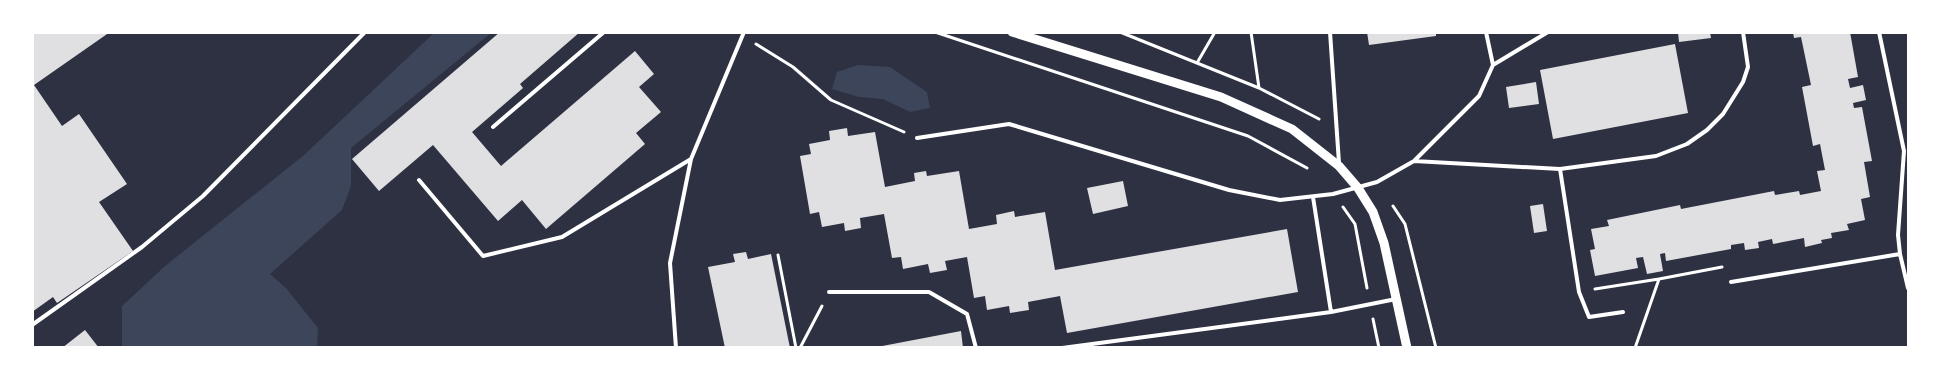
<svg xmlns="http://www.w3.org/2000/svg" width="1941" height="380" font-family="'PT Serif',serif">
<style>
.green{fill:#3c4559}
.building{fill:#e0e0e3}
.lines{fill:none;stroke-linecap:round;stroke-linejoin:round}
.path{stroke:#fff;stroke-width:3}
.service{stroke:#fff;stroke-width:4}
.tertiary{stroke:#fff;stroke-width:9}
</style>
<rect width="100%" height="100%" fill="#2d3142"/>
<path class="green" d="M 434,33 L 491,33 L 351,148 L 351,186 L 342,210 L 270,274 L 286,288 L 318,328 L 317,347 L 122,347 L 122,306 L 165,266 L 304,155 Z
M 858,65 L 890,67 L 927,92 L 930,108 L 910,112 L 883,99 L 859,97 L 832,89 L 837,72 Z"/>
<path class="building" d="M 32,32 L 110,32 L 34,85 L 62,126 L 79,114 L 127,184 L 99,202 L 133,251 L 57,303 L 53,297 L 32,312 Z
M 500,32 L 580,32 L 520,84 L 523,88 L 472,132 L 501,166 L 635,51 L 654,74 L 639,87 L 661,112 L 636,133 L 645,144 L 546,229 L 522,200 L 498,221 L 433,145 L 379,191 L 352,159 Z
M 1367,32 L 1436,32 L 1436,36 L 1369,45 Z
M 1678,32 L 1710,32 L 1711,38 L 1679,42 Z
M 1793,32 L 1850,32 L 1858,77 L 1848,79 L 1850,88 L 1863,85 L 1866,100 L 1853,103 L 1854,108 L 1862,107 L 1872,161 L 1864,162 L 1870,197 L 1861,199 L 1865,220 L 1847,224 L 1849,230 L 1831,233 L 1832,238 L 1821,240 L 1822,243 L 1805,247 L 1804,238 L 1773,244 L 1772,239 L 1758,242 L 1759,248 L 1745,250 L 1744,243 L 1731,245 L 1731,249 L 1666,261 L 1665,253 L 1660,254 L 1663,271 L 1647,274 L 1643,257 L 1636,258 L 1638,268 L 1595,276 L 1590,250 L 1595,249 L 1591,229 L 1609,226 L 1607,220 L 1680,205 L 1681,209 L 1774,191 L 1775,195 L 1799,191 L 1800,195 L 1821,191 L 1817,171 L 1825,170 L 1820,144 L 1813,146 L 1802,87 L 1811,85 L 1801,37 L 1794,38 Z
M 1675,44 L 1688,113 L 1553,139 L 1540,70 Z
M 1536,82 L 1539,104 L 1509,108 L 1506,87 Z
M 847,128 L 848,136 L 875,132 L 885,187 L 915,181 L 914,173 L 926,171 L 927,176 L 959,171 L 969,229 L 997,224 L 996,215 L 1014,211 L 1015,217 L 1045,212 L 1055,270 L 1287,229 L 1298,292 L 1067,333 L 1060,296 L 1028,302 L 1029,310 L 1010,313 L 1009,306 L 987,310 L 985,296 L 974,298 L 967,257 L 945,261 L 947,270 L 930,273 L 928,264 L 903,269 L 901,257 L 892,258 L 884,214 L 860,218 L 861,228 L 845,231 L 844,223 L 822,227 L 819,212 L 810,214 L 800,156 L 811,154 L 809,144 L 830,140 L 829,131 Z
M 1123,181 L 1128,206 L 1093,214 L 1087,188 Z
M 1543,204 L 1547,231 L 1534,233 L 1530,206 Z
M 746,252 L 748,259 L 771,254 L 790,348 L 725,348 L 708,267 L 735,262 L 733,254 Z
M 85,330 L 99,348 L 62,348 Z
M 961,331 L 963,348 L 878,348 L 877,347 Z"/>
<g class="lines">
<path class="path" d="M 935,32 L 1248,136 L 1307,168
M 1120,32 L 1259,88 L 1319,119
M 1251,32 L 1259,88
M 756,44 L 793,67 L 831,100 L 904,132
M 1197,63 L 1215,32
M 1393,206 L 1405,224 L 1436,348
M 1343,207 L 1355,224 L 1367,288
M 778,255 L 796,348
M 1595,289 L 1659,279
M 1373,319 L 1379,348
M 460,348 L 468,348
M 800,348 L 822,306
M 1635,348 L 1659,279 L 1722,267"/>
<path class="service" d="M 1330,32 L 1339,163
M 1879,32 L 1904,151 L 1898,235 L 1900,254 L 1908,288
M 1493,65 L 1548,32
M 493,127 L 604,32
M 917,138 L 1009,124 L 1229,190 L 1280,200 L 1333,194 L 1377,182 L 1414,161 L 1479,96 L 1493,65 L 1486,32
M 1414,161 L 1560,169 L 1656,156 L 1687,144 L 1707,130 L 1723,114 L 1743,82 L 1748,67 L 1743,32
M 1560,169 L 1579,292 L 1589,317 L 1623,312
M 419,180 L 483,256 L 562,237 L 691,159
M 1313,197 L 1331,312
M 1731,282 L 1900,254
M 829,292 L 929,292 L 967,314 L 976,348
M 32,325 L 142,247 L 203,196 L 365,32
M 676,348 L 670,263 L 691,159 L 744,32
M 1062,348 L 1331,312 L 1396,299"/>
<path class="tertiary" d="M 1012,32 L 1221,97 L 1292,129 L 1339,166 L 1358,188 L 1373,212 L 1384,243 L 1407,348"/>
</g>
<rect width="1941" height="380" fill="none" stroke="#ffffff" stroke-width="68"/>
</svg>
